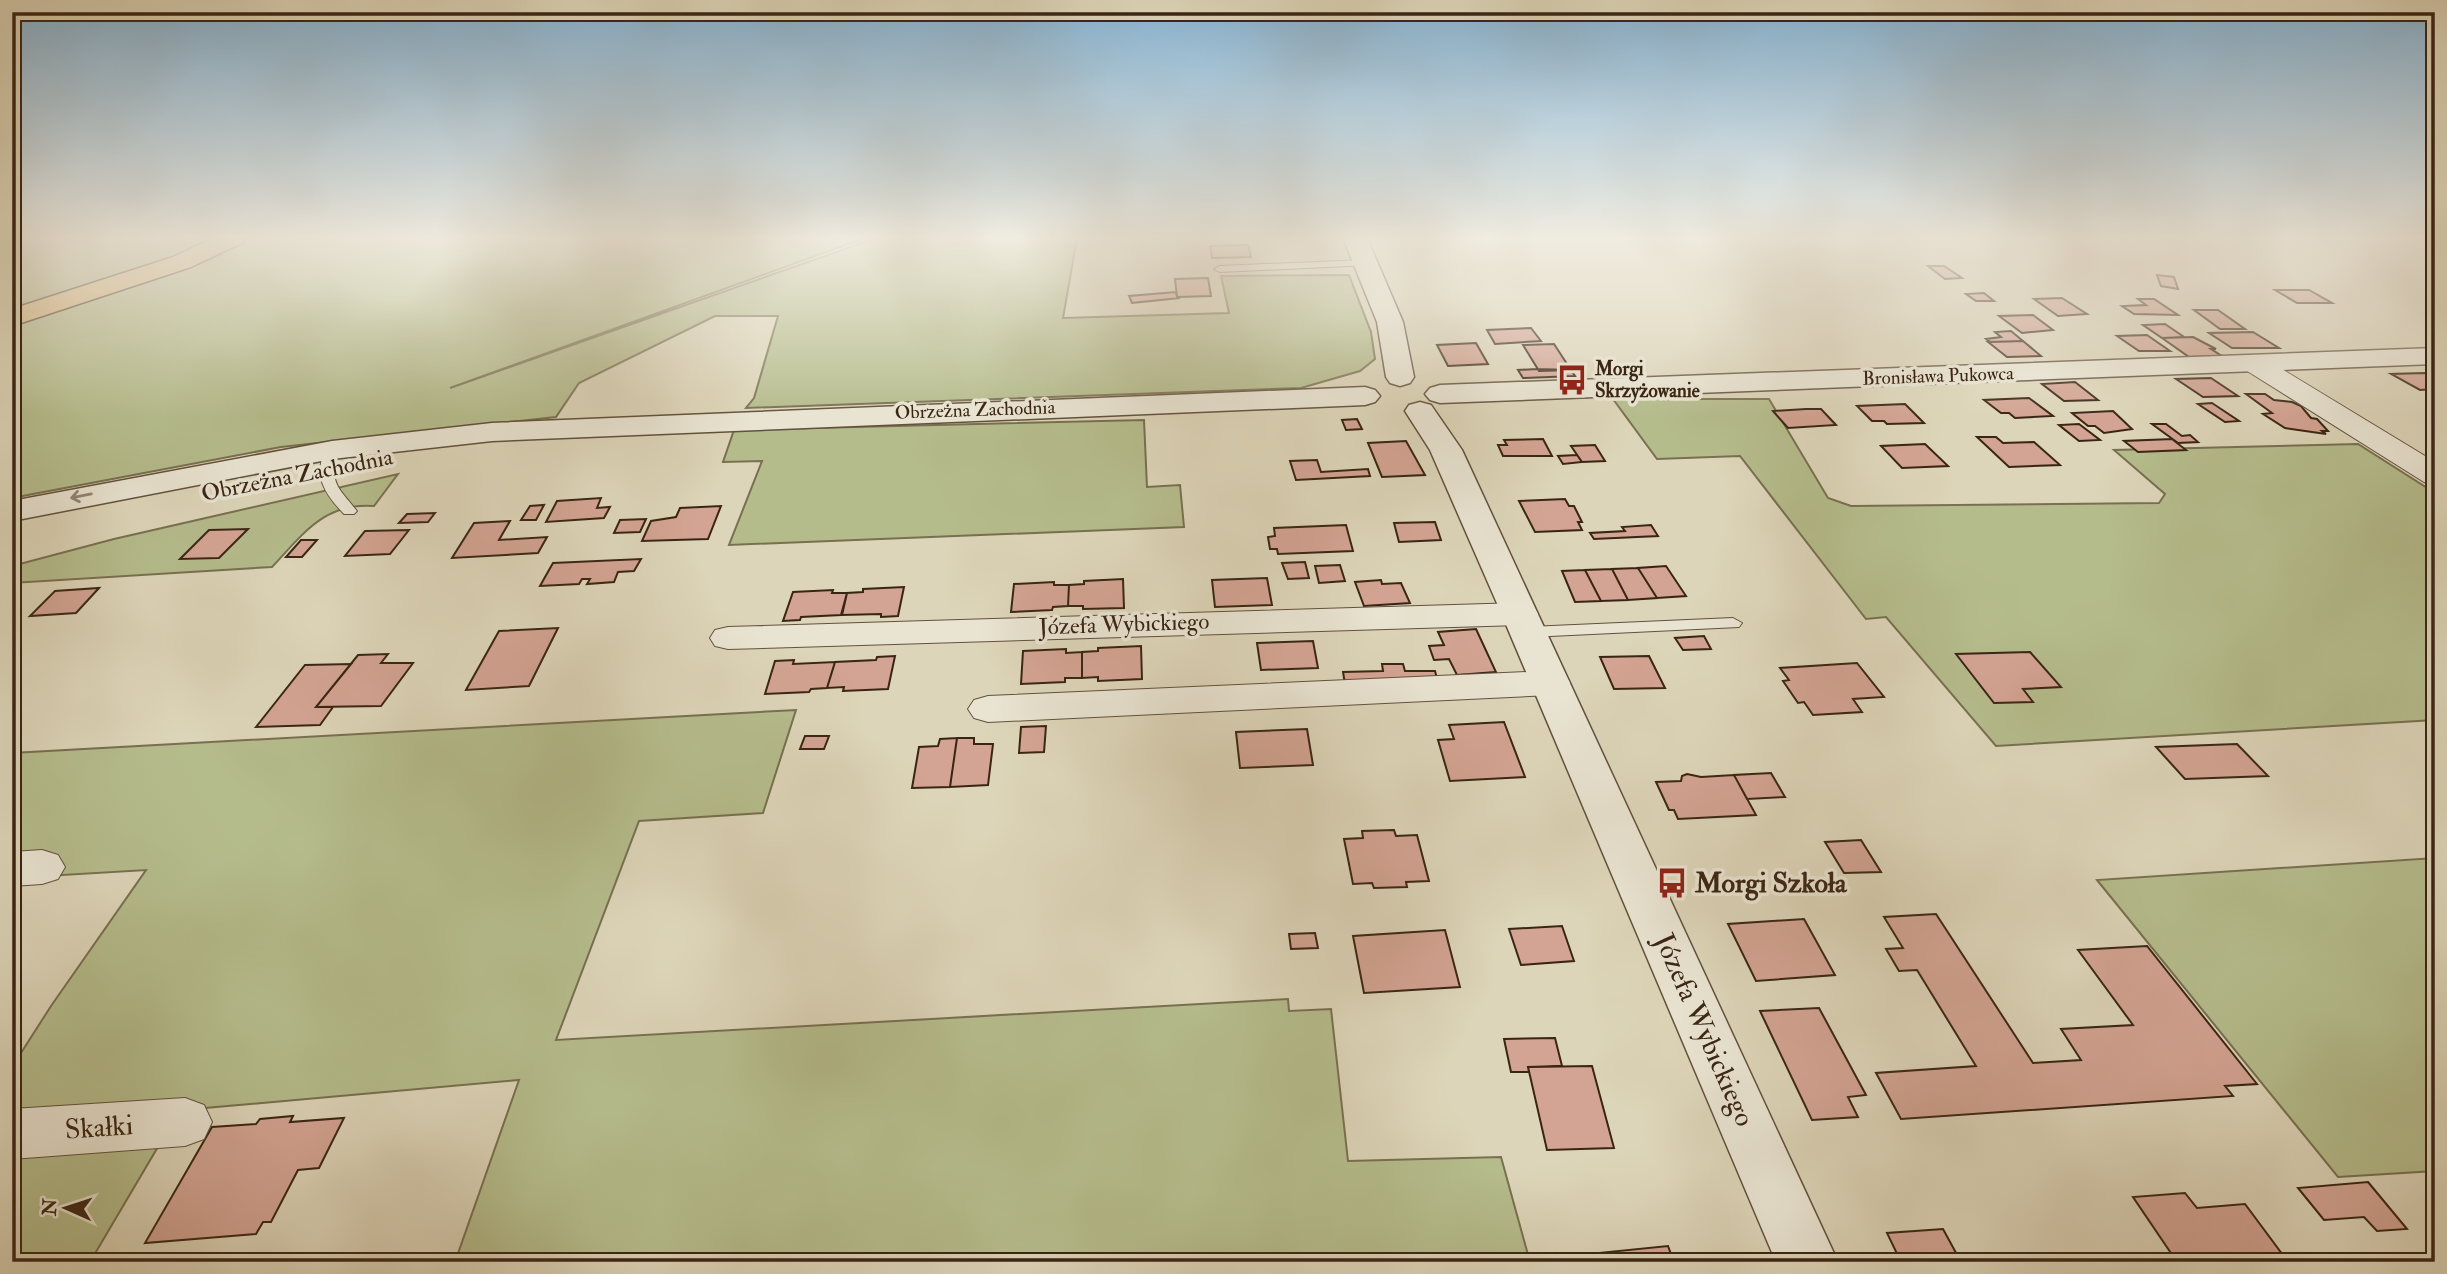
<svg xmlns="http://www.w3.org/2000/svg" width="2447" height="1274" font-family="'IM FELL Double Pica',serif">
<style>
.green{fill:#b5bc8c;stroke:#787050;stroke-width:2}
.building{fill:#d3a493;stroke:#3a2514;stroke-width:2}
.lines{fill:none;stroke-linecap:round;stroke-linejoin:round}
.service-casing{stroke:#63513d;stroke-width:2}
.minor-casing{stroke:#63513d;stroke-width:2}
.tertiary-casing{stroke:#63513d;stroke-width:3}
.motorway-casing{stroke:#3a2514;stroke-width:3}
.service{fill:#e9e4d2;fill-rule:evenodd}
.minor{fill:#e9e4d2;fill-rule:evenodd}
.tertiary{fill:#e9e4d2;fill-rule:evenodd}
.motorway{fill:#deba7c;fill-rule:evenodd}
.oneway{stroke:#928473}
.labels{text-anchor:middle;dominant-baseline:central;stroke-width:7;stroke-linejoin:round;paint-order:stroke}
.far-poi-label{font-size:19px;font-weight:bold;fill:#3a2514;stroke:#e9e4d2;text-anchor:start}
.far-street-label{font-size:19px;fill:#3a2514;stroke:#e9e4d2}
.street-label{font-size:23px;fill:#3a2514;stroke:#e9e4d2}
.near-poi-label{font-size:28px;font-weight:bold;fill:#3a2514;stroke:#e9e4d2;text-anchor:start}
.near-street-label{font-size:28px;fill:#3a2514;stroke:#e9e4d2}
</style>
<rect width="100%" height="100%" fill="#ddd5b9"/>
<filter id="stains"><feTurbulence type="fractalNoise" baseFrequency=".00286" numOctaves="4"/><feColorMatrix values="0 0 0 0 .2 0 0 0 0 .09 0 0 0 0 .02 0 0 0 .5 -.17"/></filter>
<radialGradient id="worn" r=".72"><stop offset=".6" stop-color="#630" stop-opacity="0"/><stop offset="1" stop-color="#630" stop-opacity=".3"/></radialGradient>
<path class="green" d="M 12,238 L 218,238 L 186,254 L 12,311 Z
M 244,238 L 865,238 L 450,388 L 876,238 L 1077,238 L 1063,318 L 1229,313 L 1221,276 L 1349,275 L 1371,332 L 1375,359 L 1360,371 L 1301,388 L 746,408 L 754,398 L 778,316 L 715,316 L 579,383 L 556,417 L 281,447 L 12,498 L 12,322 Z
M 1613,399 L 1769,399 L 1828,498 L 1851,506 L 2159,503 L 2165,494 L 2114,450 L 2358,444 L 2435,493 L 2435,720 L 1996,746 L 1886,617 L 1866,619 L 1740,456 L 1657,459 Z
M 1144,420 L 1147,487 L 1180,485 L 1184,527 L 729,545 L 762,461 L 723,462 L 734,430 Z
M 398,474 L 374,506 C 325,502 303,534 272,567 L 12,583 L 12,566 L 114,539 Z
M 796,710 L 763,813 L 639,821 L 556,1040 L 1288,999 L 1289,1011 L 1331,1009 L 1348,1161 L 1501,1157 L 1530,1262 L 430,1262 L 456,1259 L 519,1080 L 205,1108 L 165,1135 L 90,1262 L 12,1262 L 12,1067 L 51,1006 L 146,870 L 12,878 L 12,753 Z
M 2435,858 L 2435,1171 L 2338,1177 L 2097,880 Z"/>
<path class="building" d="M 1248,245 L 1251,257 L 1212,258 L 1210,246 Z
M 1928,266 L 1944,266 L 1962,278 L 1945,279 Z
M 2157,275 L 2174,277 L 2178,289 L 2161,286 Z
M 1208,278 L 1211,296 L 1177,297 L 1175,279 Z
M 2275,290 L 2309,290 L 2332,303 L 2297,303 Z
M 1176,292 L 1177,297 L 1180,298 L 1132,303 L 1129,296 Z
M 1984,293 L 1994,301 L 1976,301 L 1966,294 Z
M 2062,298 L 2087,314 L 2058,316 L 2034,299 Z
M 2138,299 L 2154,299 L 2178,315 L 2134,314 L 2122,306 L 2146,305 Z
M 2194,310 L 2218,310 L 2245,329 L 2220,329 Z
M 2033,315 L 2053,330 L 2022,333 L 1999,316 Z
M 2165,324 L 2184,337 L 2162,338 L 2143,325 Z
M 1531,328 L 1541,341 L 1495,344 L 1487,330 Z
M 2011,331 L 2023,341 L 1990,342 L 1986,339 L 2001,337 L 1995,332 Z
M 2253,332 L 2279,348 L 2232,348 L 2209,333 Z
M 2147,335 L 2170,351 L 2139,351 L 2117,336 Z
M 2193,337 L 2216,349 L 2211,349 L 2222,356 L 2189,357 L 2162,338 Z
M 2023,341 L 2041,356 L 2007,357 L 1988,342 Z
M 1476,343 L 1488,364 L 1448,366 L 1437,345 Z
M 1554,344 L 1571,370 L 1539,371 L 1523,345 Z
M 1537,369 L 1571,370 L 1575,376 L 1523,378 L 1518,370 Z
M 2425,373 L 2435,378 L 2435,389 L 2420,390 L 2391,374 Z
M 2211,378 L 2238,396 L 2203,397 L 2176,379 Z
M 2075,382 L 2098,400 L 2064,401 L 2042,384 Z
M 2246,394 L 2265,394 L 2274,400 L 2292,402 L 2301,406 L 2311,418 L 2317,419 L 2328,431 L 2322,431 L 2326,434 L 2285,428 L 2263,414 L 2272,413 Z
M 2029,398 L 2053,416 L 2015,418 L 2009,413 L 2001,413 L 1984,400 Z
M 2212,403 L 2239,421 L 2225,422 L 2198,404 Z
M 1905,404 L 1924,423 L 1887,424 L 1884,421 L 1872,421 L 1857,406 Z
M 1806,409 L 1821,409 L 1836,425 L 1788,428 L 1773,411 Z
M 2113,411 L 2132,429 L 2104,433 L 2095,426 L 2088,426 L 2072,413 Z
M 1357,419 L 1362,429 L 1346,430 L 1342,420 Z
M 2079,424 L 2100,440 L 2079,441 L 2059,425 Z
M 2152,424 L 2166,424 L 2182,436 L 2190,435 L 2198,442 L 2178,443 Z
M 1977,437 L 1996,437 L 2003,443 L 2034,442 L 2060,465 L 2009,467 Z
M 1543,439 L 1552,456 L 1503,456 L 1498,445 L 1507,445 L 1504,440 Z
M 2172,439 L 2186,450 L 2138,452 L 2124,441 Z
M 1406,441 L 1425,475 L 1382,477 L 1368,443 Z
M 1925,444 L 1948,466 L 1902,468 L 1881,446 Z
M 1595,445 L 1605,461 L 1582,462 L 1571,446 Z
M 1577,455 L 1582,462 L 1563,464 L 1558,456 Z
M 1317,460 L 1321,472 L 1368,469 L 1370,476 L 1296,480 L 1290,461 Z
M 601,498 L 597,508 L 610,507 L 604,518 L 546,522 L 557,501 Z
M 1565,499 L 1569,506 L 1574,506 L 1582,522 L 1578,522 L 1582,530 L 1535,532 L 1519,501 Z
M 544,505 L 536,520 L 521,520 L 530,506 Z
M 721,506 L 708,539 L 642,541 L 651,521 L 676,517 L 680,508 Z
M 435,513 L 428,522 L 399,523 L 407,514 Z
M 646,519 L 640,532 L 614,533 L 620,520 Z
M 510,521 L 499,540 L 547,537 L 538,553 L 452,558 L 474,523 Z
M 1435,522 L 1441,540 L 1399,542 L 1394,523 Z
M 1346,525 L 1353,551 L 1278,554 L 1277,549 L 1270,549 L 1268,537 L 1275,536 L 1274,528 Z
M 1651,525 L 1658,536 L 1594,539 L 1590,533 L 1625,531 L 1622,527 Z
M 248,529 L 219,558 L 180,559 L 209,530 Z
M 409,530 L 390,554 L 345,556 L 365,531 Z
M 301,540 L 317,540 L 302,557 L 286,557 Z
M 641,559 L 634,571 L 618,572 L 614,582 L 587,584 L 590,579 L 582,579 L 579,584 L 540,586 L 553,563 Z
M 1305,562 L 1309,578 L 1288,579 L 1282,563 Z
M 1340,565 L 1345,581 L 1319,583 L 1315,566 Z
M 1666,566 L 1686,596 L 1657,598 L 1638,568 Z
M 1638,568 L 1657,598 L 1628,600 L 1612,569 Z
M 1612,569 L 1628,600 L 1601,601 L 1585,570 Z
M 1585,570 L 1601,601 L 1575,602 L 1562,571 Z
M 1267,578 L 1272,605 L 1215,607 L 1212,580 Z
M 1123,579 L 1124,608 L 1083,609 L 1083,606 L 1068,606 L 1069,585 L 1084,584 L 1084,581 Z
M 1381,580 L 1382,584 L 1401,583 L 1410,603 L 1364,606 L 1355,582 Z
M 1054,582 L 1054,585 L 1069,585 L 1068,606 L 1053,607 L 1052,610 L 1011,612 L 1014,584 Z
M 904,587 L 898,616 L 881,617 L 881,614 L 842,615 L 847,593 L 863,592 L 863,589 Z
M 99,588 L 76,613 L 30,616 L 55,591 Z
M 833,590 L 832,593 L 847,593 L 841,615 L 801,617 L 800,620 L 783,621 L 793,592 Z
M 558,628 L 529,686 L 466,690 L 499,631 Z
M 1476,629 L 1496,672 L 1457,675 L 1449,659 L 1434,660 L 1429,646 L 1444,645 L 1438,632 Z
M 1704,636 L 1711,649 L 1683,650 L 1675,638 Z
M 1313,641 L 1318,668 L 1261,670 L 1257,643 Z
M 1141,646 L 1142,679 L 1098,681 L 1098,677 L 1082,678 L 1082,652 L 1098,651 L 1098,648 Z
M 1066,649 L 1066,653 L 1082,652 L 1082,678 L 1065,678 L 1065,682 L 1021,684 L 1023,651 Z
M 2030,652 L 2061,687 L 2023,689 L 2033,702 L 1994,703 L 1956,654 Z
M 388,654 L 381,663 L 413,663 L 381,706 L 316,707 L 358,655 Z
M 895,656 L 888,689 L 843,691 L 844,687 L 827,688 L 835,662 L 876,660 L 877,657 Z
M 1649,656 L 1665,688 L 1614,689 L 1600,657 Z
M 794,660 L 793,664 L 835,662 L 827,688 L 811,689 L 809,692 L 765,694 L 775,661 Z
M 1857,663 L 1884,697 L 1853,699 L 1862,712 L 1813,715 L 1804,702 L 1798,703 L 1783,681 L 1789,680 L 1780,668 Z
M 351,664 L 316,707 L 333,707 L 320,725 L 256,727 L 305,665 Z
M 1382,664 L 1403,664 L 1405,671 L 1435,671 L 1438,682 L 1345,684 L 1343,672 L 1383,671 Z
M 1504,722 L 1525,777 L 1450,781 L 1438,740 L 1454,739 L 1449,725 Z
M 1046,726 L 1044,752 L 1019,753 L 1021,727 Z
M 1307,729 L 1313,765 L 1240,768 L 1236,732 Z
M 805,736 L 829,736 L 824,749 L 800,749 Z
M 957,738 L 974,738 L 974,744 L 993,744 L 988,785 L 950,787 Z
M 957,738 L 950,787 L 912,788 L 919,747 L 938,746 L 940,739 Z
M 2237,744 L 2268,776 L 2185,779 L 2156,747 Z
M 1771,773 L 1785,797 L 1747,799 L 1734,775 Z
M 1687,774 L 1701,777 L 1734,775 L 1756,815 L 1678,819 L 1674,810 L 1669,810 L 1656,782 L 1681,781 L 1682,776 Z
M 1394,830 L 1396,836 L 1417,835 L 1429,881 L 1406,882 L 1407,887 L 1374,888 L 1372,883 L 1353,884 L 1344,839 L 1363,838 L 1362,831 Z
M 1861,840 L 1881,872 L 1844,873 L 1825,842 Z
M 1936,914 L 2033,1063 L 2081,1060 L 2061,1029 L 2133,1025 L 2078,950 L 2147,946 L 2257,1084 L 2225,1086 L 2233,1096 L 1901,1119 L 1876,1073 L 1976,1066 L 1917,970 L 1899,971 L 1886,949 L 1903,948 L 1884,917 Z
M 1804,919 L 1835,975 L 1756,981 L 1728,924 Z
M 1562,926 L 1574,961 L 1521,965 L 1509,929 Z
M 1445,930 L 1460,987 L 1364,993 L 1353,936 Z
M 1315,933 L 1318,948 L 1291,949 L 1289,934 Z
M 1819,1008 L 1866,1095 L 1848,1097 L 1858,1117 L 1812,1120 L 1760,1011 Z
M 1555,1038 L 1562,1066 L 1528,1067 L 1529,1072 L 1511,1072 L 1504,1039 Z
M 1592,1066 L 1614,1148 L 1547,1150 L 1528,1067 Z
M 293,1116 L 290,1122 L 344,1118 L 319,1168 L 298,1170 L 271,1222 L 263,1222 L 256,1234 L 145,1243 L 212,1127 L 256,1124 L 260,1119 Z
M 2368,1182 L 2407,1229 L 2377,1231 L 2364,1217 L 2324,1220 L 2298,1188 Z
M 2185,1193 L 2197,1208 L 2245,1204 L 2288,1262 L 2177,1262 L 2133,1197 Z
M 1943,1229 L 1961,1262 L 1901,1262 L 1887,1233 Z
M 1668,1246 L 1674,1262 L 1570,1262 L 1568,1256 Z"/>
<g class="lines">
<g class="service-casing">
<path id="service" d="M 1365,260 L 1369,261 L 1369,265 L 1220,272 L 1214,269 L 1220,266 Z
M 332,446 L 339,450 C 328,483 338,487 357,511 L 354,514 L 344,514 C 324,493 312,475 327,447 Z
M 1733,618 L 1742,623 L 1739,627 L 1529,637 L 1520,632 L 1529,627 Z"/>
</g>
<g class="minor-casing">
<path id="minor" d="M 2253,355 L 2262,357 L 2435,462 L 2435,484 L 2424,482 L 2244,369 L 2240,363 L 2244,357 Z
M 1520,603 L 1533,606 L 1538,614 L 1533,622 L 1520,625 L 728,649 L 715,646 L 710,638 L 715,630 L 728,627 Z
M 1551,671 L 1565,674 L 1570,683 L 1565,692 L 1551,695 L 988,722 L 974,718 L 968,709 L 974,700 L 988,696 Z
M 42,850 L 58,855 L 65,867 L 58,879 L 42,884 L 12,886 L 12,852 Z
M 185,1098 L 204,1105 L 212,1122 L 204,1139 L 185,1146 L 12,1159 L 12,1109 Z"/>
</g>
<g class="tertiary-casing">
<path id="tertiary" d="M 1343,238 L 1367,238 L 1403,322 L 1414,377 L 1410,383 L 1400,386 L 1390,383 L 1386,377 L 1377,322 Z
M 2435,348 L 2435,364 L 1440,403 L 1430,400 L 1425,394 L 1430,388 L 1440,385 Z
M 1365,387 L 1375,390 L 1380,396 L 1375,402 L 1365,405 L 492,441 L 332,459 L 12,521 L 12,501 L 332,441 L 492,423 Z
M 1420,402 L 1431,405 L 1462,450 L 1838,1262 L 1776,1262 L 1496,601 L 1430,450 L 1405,411 L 1409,405 Z"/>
</g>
<g class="motorway-casing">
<path id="motorway" d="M 214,238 L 245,238 L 242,243 L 191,267 L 12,326 L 12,309 L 173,257 Z"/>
</g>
<use href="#service" class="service"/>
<use href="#minor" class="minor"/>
<use href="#tertiary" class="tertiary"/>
<use href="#motorway" class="motorway"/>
</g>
<defs><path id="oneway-shaft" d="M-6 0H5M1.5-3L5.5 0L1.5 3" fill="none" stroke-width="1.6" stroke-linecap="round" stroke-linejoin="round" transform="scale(1.75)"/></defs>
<use class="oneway" href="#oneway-shaft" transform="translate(81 496) rotate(169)"/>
<linearGradient id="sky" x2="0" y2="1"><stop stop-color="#87b5d6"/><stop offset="0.57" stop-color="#f0ece0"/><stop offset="1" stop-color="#f0ece0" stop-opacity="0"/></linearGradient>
<rect width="2447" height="417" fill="url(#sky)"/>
<defs>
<g id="bus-bare" transform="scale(2.415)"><path d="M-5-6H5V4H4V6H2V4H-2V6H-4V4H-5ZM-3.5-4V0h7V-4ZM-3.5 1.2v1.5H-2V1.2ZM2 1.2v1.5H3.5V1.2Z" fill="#8f2418" stroke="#e9e4d2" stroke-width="2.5" paint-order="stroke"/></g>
</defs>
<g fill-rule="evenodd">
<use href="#bus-bare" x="1572" y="380"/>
<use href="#bus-bare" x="1672" y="883"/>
</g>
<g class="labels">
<g class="far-poi-label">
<text x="1595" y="369">Morgi<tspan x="1595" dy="22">Skrzyżowanie</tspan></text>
</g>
<g class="far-street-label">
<text transform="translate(1938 376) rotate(-2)">Bronisława Pukowca</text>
<text transform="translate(975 410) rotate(-2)">Obrzeżna Zachodnia</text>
</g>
<g class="street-label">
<text transform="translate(297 475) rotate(-11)">Obrzeżna Zachodnia</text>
<text transform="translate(1124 624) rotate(-2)">Józefa Wybickiego</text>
</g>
<g class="near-poi-label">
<text x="1695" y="883">Morgi Szkoła</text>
</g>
<g class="near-street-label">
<text transform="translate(1704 1030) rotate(66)">Józefa Wybickiego</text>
<text transform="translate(99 1128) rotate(-4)">Skałki</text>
</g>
</g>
<rect width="2447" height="1274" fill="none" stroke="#ddd5b9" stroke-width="42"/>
<rect x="14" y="14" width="2419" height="1246" fill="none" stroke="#3a2514" stroke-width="3.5"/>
<rect x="21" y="21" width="2405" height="1232" fill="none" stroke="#3a2514" stroke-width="2"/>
<g transform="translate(66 1208) rotate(273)" stroke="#e9e4d2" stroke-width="5" paint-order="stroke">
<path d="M0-5L12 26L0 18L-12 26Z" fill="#3a2514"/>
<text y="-10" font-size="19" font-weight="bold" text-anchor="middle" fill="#3a2514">N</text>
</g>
<rect width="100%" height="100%" filter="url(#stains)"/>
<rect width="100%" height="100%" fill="url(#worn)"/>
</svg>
